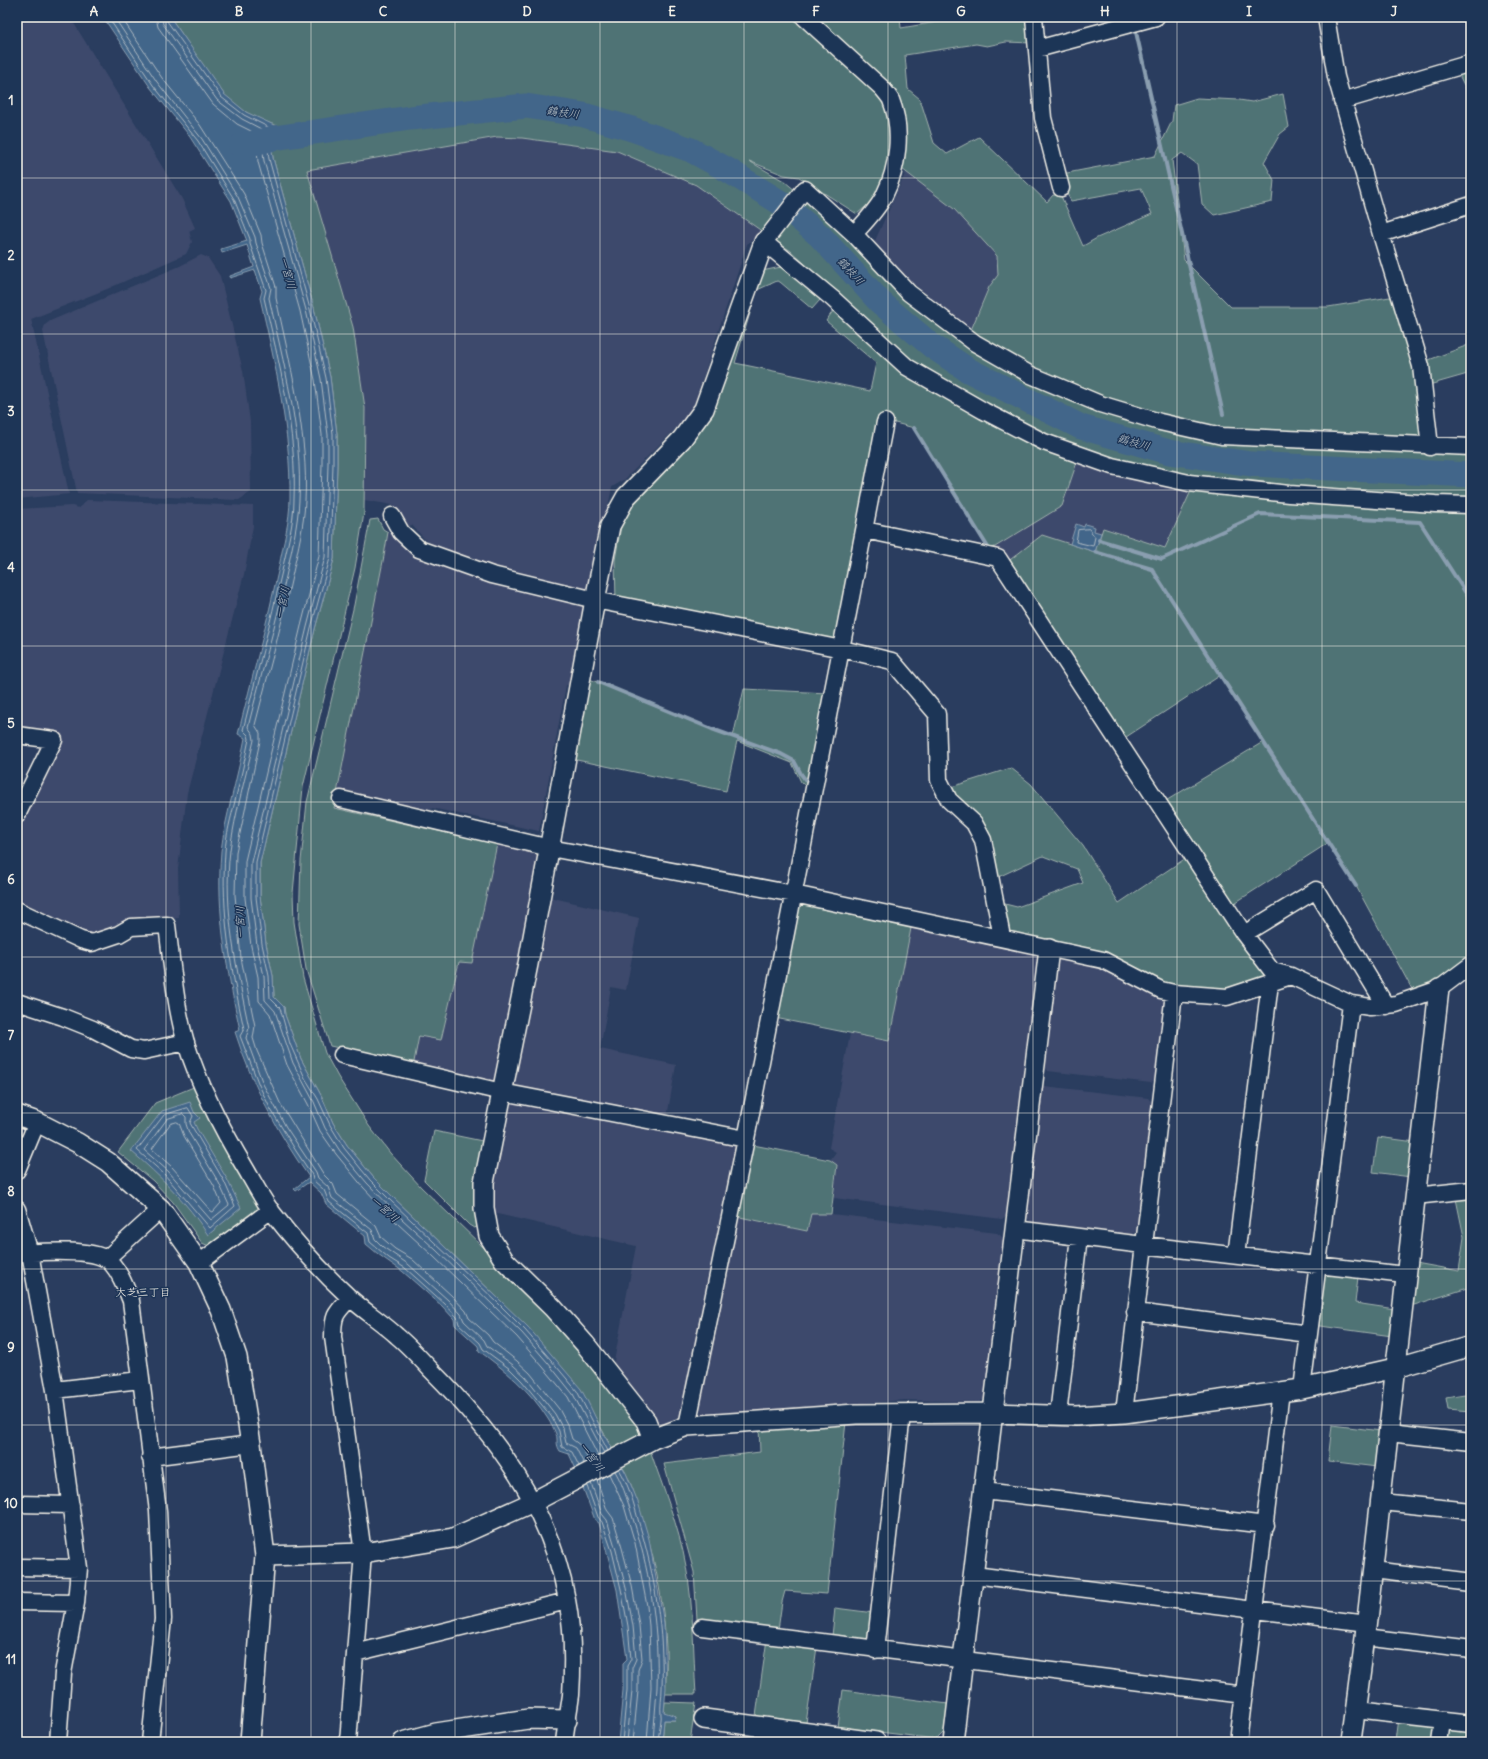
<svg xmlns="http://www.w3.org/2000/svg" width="1488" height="1759" font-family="Delius,'Klee One',sans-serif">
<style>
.built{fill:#3e4a6c}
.green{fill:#4f7374;stroke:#a2b2ae}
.water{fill:#43668a;stroke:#8a9eb0}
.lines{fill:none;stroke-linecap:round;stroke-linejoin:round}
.shore{stroke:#adb9c2;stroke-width:1}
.stream{stroke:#8a9eb0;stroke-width:4}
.river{stroke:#43668a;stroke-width:25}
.minor-casing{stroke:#f4f1e8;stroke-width:19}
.tertiary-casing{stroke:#f4f1e8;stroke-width:22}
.minor{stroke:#1d3557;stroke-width:16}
.tertiary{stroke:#1d3557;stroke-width:19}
.grid{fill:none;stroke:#f4f1e8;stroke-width:1;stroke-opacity:0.55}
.labels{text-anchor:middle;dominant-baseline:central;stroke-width:3;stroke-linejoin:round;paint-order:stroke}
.water-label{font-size:11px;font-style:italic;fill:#b6c0c7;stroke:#1d3557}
.neighbourhood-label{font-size:11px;fill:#f4f1e8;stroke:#1d3557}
.neatline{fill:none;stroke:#f4f1e8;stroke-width:1.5}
.grid-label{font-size:13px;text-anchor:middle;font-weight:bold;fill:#f4f1e8}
</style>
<rect width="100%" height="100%" fill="#2a3d5f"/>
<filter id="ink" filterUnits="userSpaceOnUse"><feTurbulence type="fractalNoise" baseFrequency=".025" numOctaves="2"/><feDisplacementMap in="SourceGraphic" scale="8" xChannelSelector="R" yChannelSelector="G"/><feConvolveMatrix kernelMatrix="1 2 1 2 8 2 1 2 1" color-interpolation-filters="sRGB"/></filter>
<g filter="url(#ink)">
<path class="built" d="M 17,17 L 70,17 L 182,199 L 195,228 L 189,231 L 192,242 L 186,254 L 107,289 L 31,319 L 69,494 L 17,499 Z
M 497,137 L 522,138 L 617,151 L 696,185 L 763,232 L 747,244 L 694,405 L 680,424 L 624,480 L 612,487 L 592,586 L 587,589 L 473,561 L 428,543 L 412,525 L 406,527 L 399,519 L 393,505 L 364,500 L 365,408 L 353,327 L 307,170 Z
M 906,172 L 954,208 L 997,256 L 998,275 L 989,287 L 971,330 L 898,271 L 874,243 Z
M 201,255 L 208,258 L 220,276 L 243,371 L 250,422 L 251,492 L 239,500 L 77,493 L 43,331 L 45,325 L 50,321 L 180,266 Z
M 1077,462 L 1137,479 L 1191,491 L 1166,548 L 1103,528 L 1095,552 L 1070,544 L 1006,563 L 995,547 L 1062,506 Z
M 87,500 L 253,506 L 253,526 L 244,574 L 187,793 L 178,869 L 179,918 L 125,922 L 99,932 L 89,934 L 17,902 L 17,825 L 51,764 L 63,736 L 46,736 L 17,731 L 17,509 L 72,506 L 79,508 Z
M 388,532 L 405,541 L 430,560 L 487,582 L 583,603 L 589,610 L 574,687 L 566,685 L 539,831 L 432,808 L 430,812 L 337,792 Z
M 497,844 L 539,851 L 542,856 L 497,1085 L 413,1067 L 419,1036 L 441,1040 L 459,961 L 472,963 Z
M 549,897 L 639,918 L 626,990 L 611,987 L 600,1049 L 676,1065 L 667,1117 L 511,1089 Z
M 912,923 L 1034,949 L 1039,959 L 1009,1213 L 1002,1219 L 834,1198 L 837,1165 L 830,1160 L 836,1152 L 829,1148 L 850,1034 L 889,1041 Z
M 1061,954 L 1100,964 L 1161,995 L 1167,1005 L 1158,1079 L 1151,1083 L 1048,1071 L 1042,1061 L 1055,960 Z
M 1044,1086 L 1148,1098 L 1155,1106 L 1140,1229 L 1132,1234 L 1031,1222 L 1023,1213 L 1037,1093 Z
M 508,1098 L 741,1143 L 682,1415 L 661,1425 L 613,1367 L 636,1246 L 493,1213 L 492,1186 Z
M 811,1214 L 831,1214 L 997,1233 L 1005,1239 L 987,1396 L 980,1402 L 905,1400 L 702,1415 L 698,1401 L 735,1216 L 807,1231 Z"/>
<path class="green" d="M 170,17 L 798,17 L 879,91 L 894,124 L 888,179 L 871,202 L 857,214 L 799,177 L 784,175 L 749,161 L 784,181 L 796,191 L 786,203 L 727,163 L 688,144 L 629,124 L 575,108 L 530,102 L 502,103 L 296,129 C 271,127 240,113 223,93 C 204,69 188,42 170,17 Z
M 818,17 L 900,17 L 901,28 L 967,17 L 1031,17 L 1032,43 L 1006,42 L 987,46 L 976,44 L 905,55 L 908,89 L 920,99 L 934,143 L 947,154 L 979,137 L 1047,202 L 1053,195 L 1061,196 L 1083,246 L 1097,238 L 1152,214 L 1141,188 L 1071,201 L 1063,187 L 1062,174 L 1155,156 L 1172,121 L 1174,105 L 1197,98 L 1239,100 L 1252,102 L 1283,94 L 1289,127 L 1280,134 L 1264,162 L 1274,180 L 1272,202 L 1214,215 L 1202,204 L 1197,164 L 1182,153 L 1172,160 L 1184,260 L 1231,307 L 1328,307 L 1396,296 L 1426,361 L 1471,344 L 1471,373 L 1429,385 L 1422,438 L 1219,431 L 1102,402 L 982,343 L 971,330 L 989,287 L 998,275 L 997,256 L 954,209 L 902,169 L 906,140 L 901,106 L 872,69 Z
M 1471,69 L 1471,99 L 1458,73 Z
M 526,110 C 582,116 636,129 688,153 C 721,168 752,188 782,208 L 763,232 L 696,185 L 617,151 L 522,138 L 497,137 L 307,170 L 353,327 L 365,408 L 364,513 L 355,568 L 303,787 L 293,893 L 294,922 L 303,978 L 325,1053 L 338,1077 L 369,1126 L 390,1153 L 421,1187 L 547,1309 L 639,1422 L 645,1437 L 614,1452 L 597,1420 L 500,1300 L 394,1198 L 373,1177 L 347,1145 L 333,1123 L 322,1097 L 301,1059 L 285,1015 L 284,1007 L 274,997 L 273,976 L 266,944 L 260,896 L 260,863 L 315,629 L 334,559 L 337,464 L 337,434 L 330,377 L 314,308 L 273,158 L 272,151 L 274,144 L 289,138 L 329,136 Z
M 807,199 L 967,341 L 1138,420 L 1471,453 L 1471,470 L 1248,460 L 1183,451 L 1081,423 L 1036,402 L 963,362 L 923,334 L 883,301 L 824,233 L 797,212 Z
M 793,217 L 877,306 L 927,348 L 959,369 L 1035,411 L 1074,428 L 1166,456 L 1253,468 L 1471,479 L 1471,497 L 1288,489 L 1216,484 L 1107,459 L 1021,425 L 909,362 L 791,251 L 774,240 Z
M 786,266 L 820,300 L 812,309 L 780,282 L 777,281 L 757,290 L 735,363 L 870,391 L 876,363 L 826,321 L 833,311 L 842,314 L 892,362 L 918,383 L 995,424 L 1077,462 L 1062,506 L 995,547 L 989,549 L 914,428 L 884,420 L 838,645 L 616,601 L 615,560 L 623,515 L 641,485 L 691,439 L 757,272 Z
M 1191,491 C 1283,504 1378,503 1471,510 L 1471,960 L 1441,981 L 1413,991 L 1356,886 L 1328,843 L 1230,906 L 1164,802 L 1263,742 L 1221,675 L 1123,739 L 1006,563 L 1042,535 L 1095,552 L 1103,528 L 1165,548 Z
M 378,519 L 383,529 L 388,532 L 384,556 L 334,808 L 497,844 L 472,963 L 459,962 L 441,1040 L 419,1036 L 413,1067 L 371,1055 L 330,1046 L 306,969 L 299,924 L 301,861 L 307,802 L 354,605 L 370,520 Z
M 587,678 L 733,737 L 744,689 L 828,693 L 811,791 L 801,782 L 792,763 L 737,741 L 726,791 L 572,759 Z
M 1011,768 L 1031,784 L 1083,846 L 1119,903 L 1186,858 L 1239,942 L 1246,944 L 1267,970 L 1266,980 L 1227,992 L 1185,989 L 1005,933 L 1001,903 L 1017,907 L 1083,883 L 1077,869 L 1043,856 L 994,879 L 948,788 Z
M 797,901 L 912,923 L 889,1041 L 775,1018 Z
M 196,1086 L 259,1203 L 257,1210 L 209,1246 L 202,1243 L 173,1202 L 153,1181 L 118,1152 L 155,1103 Z
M 434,1131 L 487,1142 L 480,1214 L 477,1227 L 474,1228 L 469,1225 L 424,1180 Z
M 1378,1137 L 1415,1142 L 1411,1177 L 1373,1172 Z
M 748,1144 L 830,1160 L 837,1165 L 831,1214 L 811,1214 L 807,1231 L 735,1216 Z
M 1471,1192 L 1471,1287 L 1411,1306 L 1416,1263 L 1459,1271 L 1464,1237 L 1455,1194 Z
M 1325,1273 L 1358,1277 L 1355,1303 L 1395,1309 L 1392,1336 L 1313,1325 L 1320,1275 Z
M 1471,1394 L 1471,1411 L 1448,1409 L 1446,1398 Z
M 846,1422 L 827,1594 L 785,1591 L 782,1602 L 778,1630 L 697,1619 L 694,1572 L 664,1464 L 760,1452 L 759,1426 Z
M 1332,1425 L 1381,1431 L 1377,1467 L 1328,1461 Z
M 650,1450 C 663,1488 679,1527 686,1566 C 694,1608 693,1652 696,1694 L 665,1694 C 670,1636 660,1576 643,1522 C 637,1502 632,1482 621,1465 Z
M 835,1608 L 874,1613 L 871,1636 L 865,1641 L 832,1636 Z
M 767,1639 L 817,1647 L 806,1723 L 756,1716 Z
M 843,1690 L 948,1704 L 944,1732 L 937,1739 L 838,1727 Z
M 665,1702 L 696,1703 L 690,1742 L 662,1742 L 664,1720 L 675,1720 L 676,1716 L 664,1713 Z
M 1399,1719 L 1434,1723 L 1437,1742 L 1396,1742 Z
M 1452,1726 L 1471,1728 L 1471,1742 L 1444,1742 L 1445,1730 Z"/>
<path class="water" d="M 103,17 L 170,17 L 224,94 L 246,112 L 274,125 L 274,144 L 272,150 L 273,158 L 314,308 L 330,377 L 337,434 L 337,464 L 334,559 L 315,629 L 260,863 L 260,896 L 266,944 L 273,976 L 274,997 L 284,1007 L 285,1015 L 301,1059 L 322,1097 L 333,1123 L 347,1145 L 373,1177 L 394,1198 L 528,1327 L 581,1389 L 589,1404 L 604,1435 L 626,1473 L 638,1502 L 649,1539 L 664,1624 L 666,1688 L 664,1712 L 676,1716 L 675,1720 L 664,1720 L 662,1742 L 618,1742 L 623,1690 L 623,1663 L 627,1659 L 617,1590 L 599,1523 L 595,1520 L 576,1469 L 569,1454 L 560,1451 C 557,1446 557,1444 557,1439 C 557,1433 551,1424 548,1419 C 531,1391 505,1370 479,1351 L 478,1346 L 455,1325 L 454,1319 L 442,1306 L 402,1271 L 378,1254 L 366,1244 L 365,1236 L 326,1204 L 321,1193 L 309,1182 L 296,1191 L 294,1189 L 309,1177 C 277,1132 252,1085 235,1032 L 240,1030 C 227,971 216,912 221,851 C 223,834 227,817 231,800 C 236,779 241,759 245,738 L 238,734 C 252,678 267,623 279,567 C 283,544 290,521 290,498 C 291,431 275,364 260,298 L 262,291 L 255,270 L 230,278 L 230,276 L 254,267 L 247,245 L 222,253 L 221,249 L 247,241 L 231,201 L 188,134 L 150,87 Z
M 1076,524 L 1084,527 L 1085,524 L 1095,527 L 1094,531 L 1101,533 L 1095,552 L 1070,544 Z
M 190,1102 L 194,1112 L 200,1118 L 194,1122 L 197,1129 L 227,1179 L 241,1208 L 208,1235 C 187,1202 160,1176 131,1151 L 162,1111 Z"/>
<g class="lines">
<path class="shore" d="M 108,17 L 153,85 L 198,141 L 234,199 L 250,239 L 250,244 L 266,290 L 264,298 C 279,363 297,431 294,499 C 294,523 287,547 282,571 C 270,624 256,677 243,730 L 248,735 L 249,739 C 245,760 240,780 235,801 C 231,818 226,834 225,852 C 221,912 231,970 244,1029 L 240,1036 L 259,1085 L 270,1108 L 296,1151 L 312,1175 L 313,1180 L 324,1190 L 329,1202 L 368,1233 L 370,1242 L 389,1258 L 405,1268 L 445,1304 L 457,1317 L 459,1324 L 480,1343 L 483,1349 L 510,1369 L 522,1381 L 551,1416 L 559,1431 L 562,1447 L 572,1452 L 579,1466
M 114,17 L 157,82 L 202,139 L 238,197 L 255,237 L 256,243 L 271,288 L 269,298 C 283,361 303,435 299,500 C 298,524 292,548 287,572 C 276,624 261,675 248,727 L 253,734 L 254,740 C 246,776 235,813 230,850 C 223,910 237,970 249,1028 L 246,1038 L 263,1084 L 286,1127 L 316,1172 L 318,1178 L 328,1187 L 332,1198 L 372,1230 L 375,1239 L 383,1247 L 408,1264 L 448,1300 L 461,1314 L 464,1321 L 484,1340 L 487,1346 L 513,1365 L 526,1377 L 555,1414 L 563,1429 L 566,1443 L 576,1448 L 584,1464
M 121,17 L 162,78 L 200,125 L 244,194 L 261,235 L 262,243 L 276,287 L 276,298 C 289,360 309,437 305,501 C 304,525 298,549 293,572 C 282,624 268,674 255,725 L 260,733 L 260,741 L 236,852 L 235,895 L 241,958 L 255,1026 L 253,1038 L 257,1051 L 280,1103 L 324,1175 L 333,1184 L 337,1194 L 376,1226 L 381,1237 L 395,1249 L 412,1259 L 452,1296 L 466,1311 L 469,1318 L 488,1335 L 493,1342 L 517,1361 L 530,1373 L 559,1409 L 568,1426 L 572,1439 L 581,1446 L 589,1461
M 156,17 L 158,27 L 213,104 L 237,124 L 259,135 L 257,150 L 258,162 L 300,311 L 315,380 L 322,435 L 322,464 L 319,556 L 301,626 L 245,861 L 245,898 L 251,946 L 258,977 L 259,1001 L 270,1014 L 287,1065 L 308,1104 L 320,1131 L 336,1154 L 363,1187 L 398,1224 L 432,1255 L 517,1337 L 543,1367 L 568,1397 L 598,1456
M 162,17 L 163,24 L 217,100 L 242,119 L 265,131 C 265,142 262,150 264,161 L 306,310 L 321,379 L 328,435 L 328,464 L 325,557 L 307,627 L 251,862 L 251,898 L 257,945 L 264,976 L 265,1000 L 275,1011 L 293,1063 L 314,1102 L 325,1128 L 340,1151 L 367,1183 L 402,1219 L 436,1250 L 522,1333 L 548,1363 L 573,1394 L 604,1453
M 167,17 L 167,21 L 221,97 L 244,115 L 270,128 C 270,139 267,149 269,159 L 310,309 L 326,378 L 333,434 L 333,464 L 330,558 L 311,628 L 256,862 L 256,897 L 262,944 L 269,976 L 270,998 L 280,1008 L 290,1044 L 305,1078 L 318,1099 L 330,1125 L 344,1148 L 370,1180 L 391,1201 L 497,1302 L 525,1330 L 551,1360 L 577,1391 L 608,1451
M 1089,529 L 1095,537 L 1093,546 L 1076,542 L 1078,530 Z
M 188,1108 L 193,1116 L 190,1123 L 194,1130 L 224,1181 L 235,1206 L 210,1228 L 164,1174 L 137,1150 L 164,1115 Z
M 183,1114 L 186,1117 L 186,1124 L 189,1133 L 219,1183 L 229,1205 L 211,1220 L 168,1171 L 144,1150 L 167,1119 Z
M 177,1122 L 179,1123 L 184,1136 L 214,1186 L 221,1203 L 213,1212 L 211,1211 L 172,1167 L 152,1149 L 170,1124 Z
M 619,1469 C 629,1485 634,1504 639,1523 C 655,1576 664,1632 662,1688 C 662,1697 660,1706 661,1715 C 662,1719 658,1736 658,1742
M 615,1471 C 625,1488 629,1507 635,1525 C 651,1577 659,1633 657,1687 C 656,1706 654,1724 653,1742
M 609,1474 L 624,1506 L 635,1543 L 647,1606 L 649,1626 L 651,1687 L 647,1742
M 597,1480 L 607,1510 L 613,1518 L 622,1548 L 632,1586 L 639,1625 L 642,1659 L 638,1670 L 638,1691 L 633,1742
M 591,1483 L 602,1514 L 607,1520 L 616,1550 L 626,1588 L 633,1626 L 636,1659 L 632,1668 L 632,1691 L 627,1742
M 587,1486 L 598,1517 L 602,1522 L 612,1551 L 621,1589 L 628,1626 L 631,1659 L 627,1666 L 627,1690 L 622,1742"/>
<path class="stream" d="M 1136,32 L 1223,414
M 914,428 L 989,549
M 1099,540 L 1162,559 L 1260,514 L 1420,522 L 1471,601
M 1095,552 L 1152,569 L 1356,886
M 598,682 L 712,729 L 781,754 L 794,761 L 801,774 L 807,782"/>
<path class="river" d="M 241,146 L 274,138 L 410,118 L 526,106 L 584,115 L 632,129 L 691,150 L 726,169 L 781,203 L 820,236 L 880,302 L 932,346 L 968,370 L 1081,427 L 1169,452 L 1251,464 L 1471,475"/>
<g class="minor-casing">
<path id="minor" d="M 804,17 L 882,88 C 885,92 889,96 891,100 C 903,130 898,168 884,196 C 877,210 865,222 854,234
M 1034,17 L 1043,118 L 1061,188
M 1326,17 L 1336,77 L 1381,234 L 1421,366 L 1430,447
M 1037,49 L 1156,17
M 1342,101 L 1471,63
M 1381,234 L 1471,205
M 1471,447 L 1222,436 L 1160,422 L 1100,404 L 1031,375 L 975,343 L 909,293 L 854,234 L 805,189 L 764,242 L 833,299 L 907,367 L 984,411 L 1044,442 L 1112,466 L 1189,483 L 1289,494 L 1435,504 L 1471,505
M 392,516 L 401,532 L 419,549 L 492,575 L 595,600 L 842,649 L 892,661 L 937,714 L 939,780 L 949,800 L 974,823 L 983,840 L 1002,937
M 865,530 L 998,558 L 1244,934 L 1272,971 L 1291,976 L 1351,1004 L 1370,1007 L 1396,1004 L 1439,989 L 1471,965
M 17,735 L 54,740 L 17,815
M 341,799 L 550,848 L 794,894 L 1103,960 L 1161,990 L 1174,993 L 1227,997 L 1291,976
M 17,910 L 81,940 L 92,943 L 119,934 L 131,927 L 167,925 C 172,964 175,1005 186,1043 C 200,1088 223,1131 247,1171 C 255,1185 263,1200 272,1212 C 295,1242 321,1271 349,1297 C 364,1311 382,1322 397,1336 C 409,1346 420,1358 431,1370 C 494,1433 551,1509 567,1600 C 573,1630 573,1664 571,1695 C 569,1710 566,1726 564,1742
M 1244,934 L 1316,890 L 1386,1006
M 17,1002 L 63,1017 L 93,1029 L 131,1049 L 144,1051 L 186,1042
M 342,1055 L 502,1092 L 746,1139
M 17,1170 L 37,1122
M 1415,1196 L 1471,1190
M 17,1209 L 30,1253 L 55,1390 L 79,1568 L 76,1603 L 63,1673 L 58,1742
M 1015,1229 L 1143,1245 L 1405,1275
M 17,1253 C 38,1252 89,1248 106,1259 C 118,1266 126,1288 131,1301 L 158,1511 L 163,1619 L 150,1742
M 1236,1256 L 1270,983
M 106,1259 L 161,1209
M 199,1263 L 271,1210
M 1135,1312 L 1309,1334
M 1302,1389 L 1351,1004
M 55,1390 L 140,1380
M 1124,1413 L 1174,993
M 1058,1415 L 1079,1237
M 687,1426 L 746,1139 L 885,422
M 1389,1433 L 1471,1442
M 150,1457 L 251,1444
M 984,1491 L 1266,1525
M 1381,1502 L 1471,1511
M 17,1504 L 71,1505
M 17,1567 L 79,1568
M 1373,1570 L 1471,1582
M 974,1575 L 1367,1624
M 17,1602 L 76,1603
M 702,1627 L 1244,1695
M 1365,1637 L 1471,1650
M 875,1650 L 902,1414
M 355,1653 L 567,1601
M 1355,1710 L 1471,1723
M 348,1742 L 363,1553 L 333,1337 C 333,1315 335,1314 350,1298
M 1238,1742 L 1281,1391
M 1440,1742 L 1443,1720"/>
</g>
<g class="tertiary-casing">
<path id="tertiary" d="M 17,1115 L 37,1122 L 78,1143 L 108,1162 L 161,1209 L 199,1263 L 221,1310 L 237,1357 L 251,1444 L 265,1556 L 250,1742
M 653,1439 L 646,1421 L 585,1344 L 553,1308 L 504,1260 L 489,1236 L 484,1208 L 484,1182 L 528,964 L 595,600 L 610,526 L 626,497 L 682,439 L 704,409 L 764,242
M 265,1556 L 363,1553 L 453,1538 L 533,1502 L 653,1439 L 687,1426 L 856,1414 L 993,1413 L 1076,1416 L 1124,1413 L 1302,1389 L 1395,1368 L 1471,1346
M 704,1719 L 876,1742
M 403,1742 L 436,1733 L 528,1719 L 567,1720
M 953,1742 L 1049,949
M 1351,1742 L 1365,1637 L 1439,989"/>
</g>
<use href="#minor" class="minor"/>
<use href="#tertiary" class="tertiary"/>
</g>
</g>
<path class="grid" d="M 166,17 L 166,1742M 311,17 L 311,1742M 455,17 L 455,1742M 600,17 L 600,1742M 744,17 L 744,1742M 888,17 L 888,1742M 1033,17 L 1033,1742M 1177,17 L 1177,1742M 1322,17 L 1322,1742M 17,178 L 1471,178M 17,334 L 1471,334M 17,490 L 1471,490M 17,646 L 1471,646M 17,802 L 1471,802M 17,957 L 1471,957M 17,1113 L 1471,1113M 17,1269 L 1471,1269M 17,1425 L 1471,1425M 17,1581 L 1471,1581"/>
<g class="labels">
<g class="water-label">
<text transform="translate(563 112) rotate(8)">鶴枝川</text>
<text transform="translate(851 271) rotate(48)">鶴枝川</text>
<text transform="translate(288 273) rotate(75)">一宮川</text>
<text transform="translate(1134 442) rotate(16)">鶴枝川</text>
<text transform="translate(282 602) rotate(-79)">一宮川</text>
<text transform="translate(240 922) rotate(-91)">一宮川</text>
<text transform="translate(385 1209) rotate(42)">一宮川</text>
<text transform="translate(592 1457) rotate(54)">一宮川</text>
</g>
<g class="neighbourhood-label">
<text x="143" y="1292">大芝三丁目</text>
</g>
</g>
<rect width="1488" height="1759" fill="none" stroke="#1d3557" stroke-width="44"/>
<rect x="22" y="22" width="1444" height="1715" class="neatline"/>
<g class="grid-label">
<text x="94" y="16">A</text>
<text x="239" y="16">B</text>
<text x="383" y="16">C</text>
<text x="527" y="16">D</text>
<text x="672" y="16">E</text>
<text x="816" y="16">F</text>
<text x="961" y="16">G</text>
<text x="1105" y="16">H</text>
<text x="1249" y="16">I</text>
<text x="1394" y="16">J</text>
<text x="11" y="105">1</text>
<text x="11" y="260">2</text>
<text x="11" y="416">3</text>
<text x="11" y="572">4</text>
<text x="11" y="728">5</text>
<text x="11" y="884">6</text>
<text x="11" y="1040">7</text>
<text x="11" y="1196">8</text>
<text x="11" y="1352">9</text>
<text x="11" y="1508">10</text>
<text x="11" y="1664">11</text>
</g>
</svg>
